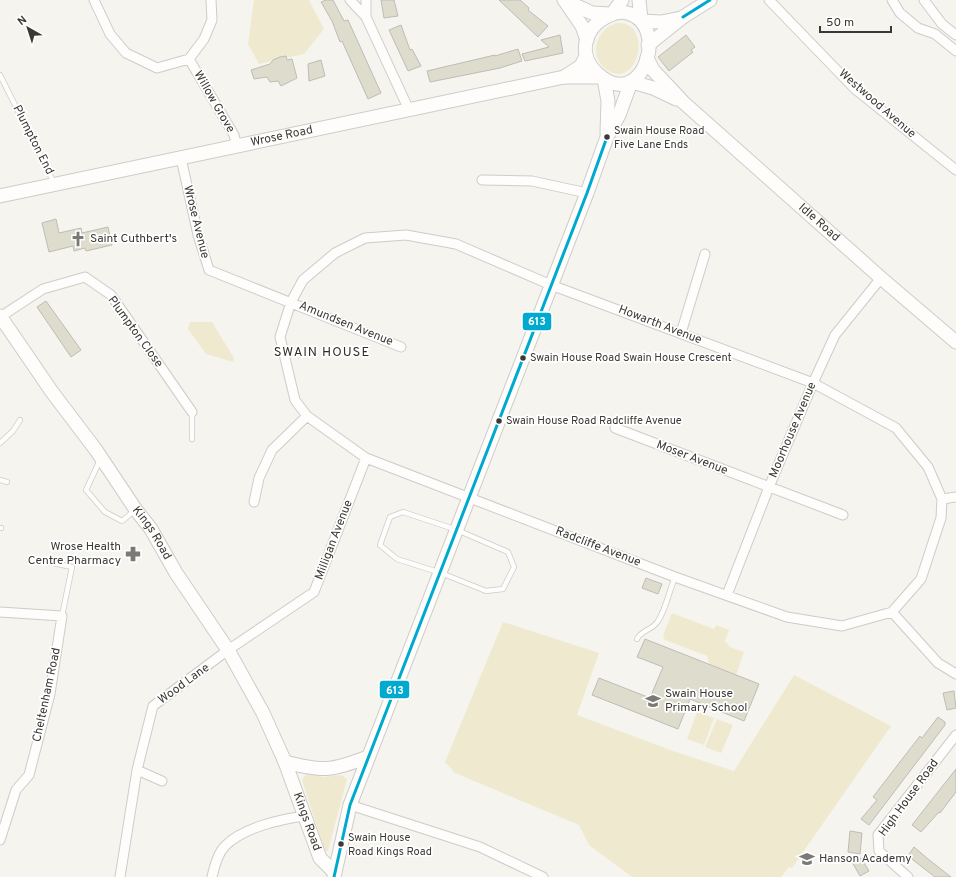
<svg xmlns="http://www.w3.org/2000/svg" width="956" height="877" font-family="Overpass,sans-serif">
<style>
.green{fill:#efeacf}
.building{fill:#dedccd;stroke:#bdbcb8}
.lines{fill:none;stroke-linecap:round;stroke-linejoin:round}
.lane-casing{stroke:#cdccc8;stroke-width:6}
.street-casing{stroke:#cdccc8;stroke-width:11}
.secondary-casing{stroke:#cdccc8;stroke-width:15}
.lane{stroke:#fefdfc;stroke-width:4.5}
.street{stroke:#fefdfc;stroke-width:9}
.secondary{stroke:#fefdfc;stroke-width:13}
.bus-1-casing{stroke:#fff;stroke-width:6}
.bus-1{stroke:#00a9ce;stroke-width:3}
.bus-dot{fill:#3a3935;stroke:#fff;stroke-width:1.5}
.labels{text-anchor:middle;dominant-baseline:central;stroke-width:3.5;stroke-linejoin:round;paint-order:stroke}
.bus-label{font-size:11px;fill:#3a3935;stroke:#fff;text-anchor:start}
.street-label{font-size:12px;fill:#3a3935;stroke:#fff}
.poi-label{font-size:12px;fill:#3a3935;stroke:#fff;text-anchor:start}
.neighbourhood-label{font-size:13px;letter-spacing:1px;fill:#2f2d25;stroke:#fff}
.line-badge{stroke:#fff;stroke-width:1.5}
.badge-label{font-size:11px;text-anchor:middle;font-weight:bold;fill:#fff}
</style>
<rect width="100%" height="100%" fill="#f5f4ee"/>
<path class="green" d="M 254,0 L 309,0 L 324,29 L 304,54 L 259,64 L 248,44 Z
M 618,23 C 653,21 639,91 607,70 C 587,56 597,27 618,23 Z
M 190,322 L 212,322 L 234,358 L 233,362 L 206,354 L 188,329 Z
M 672,613 L 714,629 L 716,625 L 729,630 L 725,641 L 730,647 L 744,652 L 736,675 L 709,664 L 707,656 L 665,640 L 663,635 Z
M 503,622 L 599,653 L 577,715 L 673,751 L 734,771 L 794,675 L 891,726 L 792,868 L 789,867 L 781,877 L 632,877 L 589,845 L 579,825 L 455,773 L 445,762 Z
M 697,712 L 714,718 L 704,745 L 687,739 Z
M 717,719 L 733,725 L 721,753 L 705,747 Z
M 306,774 L 324,777 L 341,775 L 347,779 L 328,851 L 325,851 L 302,780 Z"/>
<path class="building" d="M 326,0 L 333,0 L 344,21 L 348,20 L 381,93 L 368,99 L 342,41 L 340,42 L 332,21 L 321,2 Z
M 381,0 L 394,0 L 398,16 L 384,18 Z
M 499,0 L 520,0 L 529,8 L 528,10 L 548,26 L 538,37 Z
M 401,25 L 410,50 L 412,49 L 421,66 L 408,71 L 389,30 Z
M 560,35 L 563,53 L 525,61 L 522,54 L 549,47 L 541,40 Z
M 686,35 L 695,47 L 691,50 L 693,52 L 669,71 L 658,57 Z
M 518,49 L 522,61 L 500,68 L 430,82 L 427,71 L 495,55 L 495,56 Z
M 286,56 L 287,60 L 292,59 L 297,78 L 281,86 L 278,81 L 270,82 L 267,77 L 254,79 L 251,70 L 270,64 L 273,60 L 280,57 Z
M 321,60 L 325,76 L 309,81 L 308,64 Z
M 56,219 L 59,233 L 81,228 L 82,233 L 108,227 L 112,245 L 86,251 L 85,248 L 74,251 L 73,246 L 49,252 L 42,223 Z
M 46,301 L 81,350 L 71,357 L 37,307 Z
M 646,578 L 662,584 L 658,594 L 642,588 Z
M 645,639 L 759,684 L 744,721 L 690,699 L 678,729 L 592,695 L 599,678 L 650,698 L 663,667 L 637,657 Z
M 954,691 L 956,708 L 947,710 L 943,693 Z
M 938,717 L 945,722 L 945,725 L 869,825 L 861,819 L 877,800 L 873,797 L 920,736 L 922,738 Z
M 956,769 L 956,792 L 940,813 L 939,812 L 921,832 L 912,825 Z
M 850,831 L 862,833 L 860,854 L 848,852 Z
M 914,847 L 928,859 L 951,877 L 935,877 L 908,856 Z
M 861,858 L 869,871 L 860,876 L 852,862 Z"/>
<g class="lines">
<g class="lane-casing">
<path id="lane" d="M 0,75 L 54,183
M 192,412 L 192,439
M 0,443 L 13,431 L 20,420
M 100,460 L 86,490 L 105,512 L 122,521 L 134,511
M 0,480 L 7,482
M 403,512 L 457,530 L 508,552 L 514,567 L 503,589 L 486,591 L 441,573 L 397,559 L 380,545 L 390,517 Z
M 0,528 L 1,528
M 48,562 L 72,567 L 62,616
M 637,639 C 641,630 653,630 658,621 C 666,609 669,591 675,577"/>
</g>
<g class="street-casing">
<path id="street" d="M 94,0 L 110,34 L 126,53 L 157,68 L 189,59 L 204,39 L 212,20 L 211,0
M 350,0 L 366,17
M 366,0 L 366,17 L 409,110
M 769,0 L 855,89 L 956,170
M 892,0 L 900,13 L 918,28 L 935,34 L 956,51
M 924,0 L 942,24 L 956,35
M 189,59 L 234,135 L 237,147
M 181,158 L 198,235 L 209,270 L 401,347
M 482,180 L 532,181 L 587,193
M 406,235 L 456,244 L 551,285 L 813,383 L 896,428 L 928,467 L 942,499 L 941,518 L 921,579 L 892,612 L 842,626 L 787,617 L 675,577 L 366,458 L 307,416 L 295,400 L 280,337 L 291,302 L 303,280 L 335,253 L 365,238 Z
M 0,317 L 43,289 L 85,277 L 111,295 L 192,412
M 681,333 L 705,254
M 615,428 L 843,515
M 942,499 L 956,497
M 254,502 L 259,478 L 272,450 L 307,416
M 727,595 L 769,487 L 813,383 L 835,335 L 881,278
M 0,612 L 62,616 L 50,694 L 29,775 L 16,790 L 0,840
M 892,612 L 938,663 L 956,674
M 137,770 L 162,781
M 350,805 L 480,847 L 543,877
M 120,877 L 137,770 L 153,706 L 228,650 L 314,592 L 366,458
M 212,877 C 214,868 218,853 225,846 C 242,828 281,819 305,816
M 908,877 L 879,851 L 878,835 L 956,735"/>
</g>
<g class="secondary-casing">
<g id="secondary">
<path d="M 564,0 L 592,13 L 610,14"/>
<path d="M 639,0 L 641,20"/>
<path d="M 565,1 L 582,26 L 587,40"/>
<path d="M 621,12 C 674,16 644,116 598,74 C 572,51 589,17 621,12 Z"/>
<path d="M 612,14 L 622,0"/>
<path d="M 642,21 L 661,22 L 681,18"/>
<path d="M 648,45 L 683,17 L 710,0"/>
<path id="s1" d="M 647,58 L 653,70 L 683,102 L 881,278 L 956,342"/>
<path d="M 564,77 L 600,77"/>
<path d="M 604,79 L 608,101 L 607,133"/>
<path d="M 632,82 L 653,88 L 676,99"/>
<path id="s2" d="M 0,196 L 564,77 L 581,66 L 586,56"/>
<path id="s3" d="M 0,316 L 52,392 L 96,450 L 136,510 L 151,529 L 176,573 L 228,650 L 263,713 L 285,762 L 320,858 L 334,872"/>
<path d="M 285,762 C 324,772 330,771 368,757"/>
<path d="M 334,877 L 350,805 L 587,193 L 607,137 L 619,115 L 631,82"/>
</g>
</g>
<use href="#lane" class="lane"/>
<use href="#street" class="street"/>
<use href="#secondary" class="secondary"/>
<g class="bus-1-casing">
<path id="bus-1" d="M 683,17 L 710,0
M 334,877 L 350,805 L 587,193 L 607,137"/>
</g>
<use href="#bus-1" class="bus-1"/>
</g>
<defs>
<g id="church-bare" transform="scale(1.2)"><path d="M-1.2-6h2.4v3.5h3.3v2.4h-3.3V6h-2.4V-.1h-3.3v-2.4h3.3Z" fill="#7b7a76" stroke="#fff" stroke-width="2.5" paint-order="stroke"/></g>
<g id="pharmacy-bare" transform="scale(1.2)"><path d="M-2-6h4v4h4v4h-4v4h-4v-4h-4v-4h4Z" fill="#7b7a76" stroke="#fff" stroke-width="2.5" paint-order="stroke"/></g>
<g id="school-bare" transform="scale(1.2)"><path d="M0-5L7-2L0 1L-7-2ZM-4 1L0 2.5L4 1V4Q0 6-4 4Z" fill="#7b7a76" stroke="#fff" stroke-width="2.5" paint-order="stroke"/></g>
</defs>
<g fill-rule="evenodd">
<use href="#church-bare" x="78" y="239"/>
<use href="#pharmacy-bare" x="133" y="554"/>
<use href="#school-bare" x="653" y="701"/>
<use href="#school-bare" x="807" y="859"/>
</g>
<g class="bus-dot">
<circle cx="607" cy="137" r="3.5"/>
<circle cx="523" cy="358" r="3.5"/>
<circle cx="499" cy="421" r="3.5"/>
<circle cx="341" cy="844" r="3.5"/>
</g>
<g class="labels">
<g class="bus-label">
<text x="614" y="131">Swain House Road<tspan x="614" dy="14">Five Lane Ends</tspan></text>
<text x="530" y="358">Swain House Road Swain House Crescent</text>
<text x="506" y="421">Swain House Road Radcliffe Avenue</text>
<text x="348" y="838">Swain House<tspan x="348" dy="14">Road Kings Road</tspan></text>
</g>
<g class="street-label">
<text transform="translate(214 102) rotate(60)">Willow Grove</text>
<text transform="translate(877 104) rotate(41)">Westwood Avenue</text>
<text stroke="none"><textPath href="#s2" startOffset="288">Wrose Road</textPath></text>
<text transform="translate(33 140) rotate(63)">Plumpton End</text>
<text transform="translate(196 222) rotate(76)">Wrose Avenue</text>
<text stroke="none"><textPath href="#s1" startOffset="239">Idle Road</textPath></text>
<text transform="translate(346 324) rotate(22)">Amundsen Avenue</text>
<text transform="translate(660 325) rotate(21)">Howarth Avenue</text>
<text transform="translate(135 332) rotate(54)">Plumpton Close</text>
<text transform="translate(793 430) rotate(-67)">Moorhouse Avenue</text>
<text transform="translate(692 458) rotate(21)">Moser Avenue</text>
<text stroke="none"><textPath href="#s3" startOffset="265">Kings Road</textPath></text>
<text transform="translate(334 540) rotate(-69)">Milligan Avenue</text>
<text transform="translate(598 547) rotate(21)">Radcliffe Avenue</text>
<text transform="translate(184 684) rotate(-36)">Wood Lane</text>
<text transform="translate(47 695) rotate(-78)">Cheltenham Road</text>
<text transform="translate(909 798) rotate(-54)">High House Road</text>
<text stroke="none"><textPath href="#s3" startOffset="594">Kings Road</textPath></text>
</g>
<g class="poi-label">
<text x="90" y="239">Saint Cuthbert's</text>
<text x="121" y="547" text-anchor="end">Wrose Health<tspan x="121" dy="14">Centre Pharmacy</tspan></text>
<text x="665" y="694">Swain House<tspan x="665" dy="14">Primary School</tspan></text>
<text x="819" y="859">Hanson Academy</text>
</g>
<g class="neighbourhood-label">
<text x="322" y="353">SWAIN HOUSE</text>
</g>
</g>
<g class="line-badge">
<rect x="522" y="312" width="30" height="19" rx="4" fill="#00a9ce"/>
<rect x="379" y="680" width="31" height="19" rx="4" fill="#00a9ce"/>
</g>
<g class="badge-label">
<text x="537" y="325">613</text>
<text x="395" y="694">613</text>
</g>
<g transform="translate(28 28) rotate(321)" stroke="#ffffff" stroke-width="3" paint-order="stroke">
<path d="M0-3L7 15L0 10L-7 15Z" fill="#3a3935"/>
<text y="-6" font-size="11" font-weight="bold" text-anchor="middle" fill="#3a3935">N</text>
</g>
<path d="M820 26v6h71v-6" fill="none" stroke="#3a3935" stroke-width="2"/>
<text x="826" y="26" font-size="12" fill="#3a3935" stroke="#ffffff" stroke-width="3" paint-order="stroke">50 m</text>
</svg>
